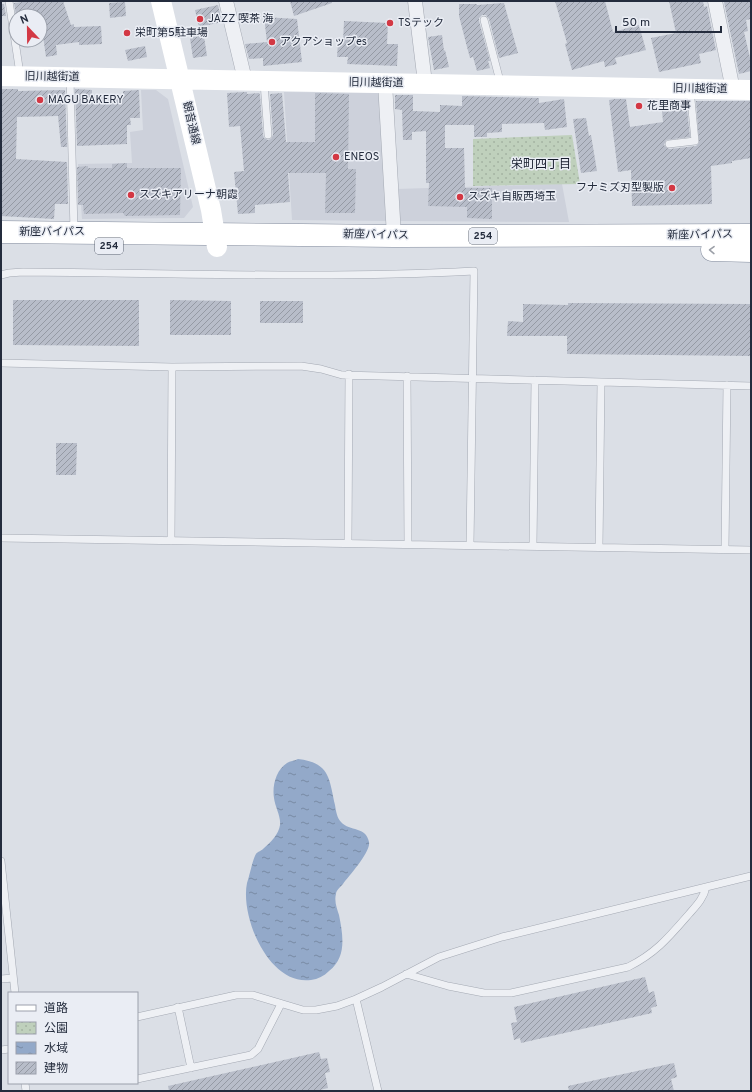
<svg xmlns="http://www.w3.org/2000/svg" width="752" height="1092" font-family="Overpass,'Noto Sans JP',sans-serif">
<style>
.built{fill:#cdd1db}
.park{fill:url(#park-dots)}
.water{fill:url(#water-ripples)}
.building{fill:url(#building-hatch)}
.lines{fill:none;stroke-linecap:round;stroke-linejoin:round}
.lane-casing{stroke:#a4a9b3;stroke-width:8}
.street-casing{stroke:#a4a9b3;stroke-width:15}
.highway-casing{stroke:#828b9d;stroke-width:23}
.lane{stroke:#eef0f4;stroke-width:7}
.street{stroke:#eef0f4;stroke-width:14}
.secondary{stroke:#fff;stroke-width:20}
.highway{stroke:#fff;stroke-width:22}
.oneway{stroke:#9ca0a8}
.poi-dot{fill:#d33844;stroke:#eaedf4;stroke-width:1.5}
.labels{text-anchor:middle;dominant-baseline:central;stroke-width:3;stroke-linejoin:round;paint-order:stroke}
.shield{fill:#eaedf4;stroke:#5f6674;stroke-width:1}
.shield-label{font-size:10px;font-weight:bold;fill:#242c3d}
.poi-label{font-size:11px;fill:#242c3d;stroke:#eaedf4;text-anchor:start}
.street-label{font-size:11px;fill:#242c3d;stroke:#eaedf4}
.neighbourhood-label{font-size:12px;fill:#171d2d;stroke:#eaedf4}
</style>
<defs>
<pattern id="park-dots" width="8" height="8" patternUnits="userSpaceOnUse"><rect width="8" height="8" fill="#bfd0bc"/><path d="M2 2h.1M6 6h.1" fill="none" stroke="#a4b3a2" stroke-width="1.8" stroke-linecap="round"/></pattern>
<pattern id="water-ripples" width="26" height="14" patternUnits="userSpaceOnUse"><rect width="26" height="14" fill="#93a9c9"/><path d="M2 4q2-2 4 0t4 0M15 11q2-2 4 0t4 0" fill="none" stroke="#788aa4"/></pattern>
<pattern id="building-hatch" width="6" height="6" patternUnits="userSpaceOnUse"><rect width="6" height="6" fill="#b8bdc9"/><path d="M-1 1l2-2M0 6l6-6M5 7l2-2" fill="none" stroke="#959aa4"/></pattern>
</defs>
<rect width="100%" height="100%" fill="#dbdfe6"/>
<path class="built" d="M 141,90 L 156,90 L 168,99 L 193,207 L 184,218 L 82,219 L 78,164 L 132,163 L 130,132 L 143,130 Z
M 284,92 L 380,93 L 387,221 L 292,220 Z
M 562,184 L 569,222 L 399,221 L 396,189 Z"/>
<path class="park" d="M 572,135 L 580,184 L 473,186 L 473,139 Z"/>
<path class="water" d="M 298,759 C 330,763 329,778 335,805 C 336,811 337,818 341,822 C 350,832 366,826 369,842 C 371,852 349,876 343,884 C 340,887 336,891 336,894 C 334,901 337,909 339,915 C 343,935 347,957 329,971 C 324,976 318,979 311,980 C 269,986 240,917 247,883 C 249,878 253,858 256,854 C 257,852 261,851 263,849 C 270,843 279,834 280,825 C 281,816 275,807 274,798 C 272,786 276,770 287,763 C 290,761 294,761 298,759 Z"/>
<path class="building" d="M 29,1 L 63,1 L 71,25 L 74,24 L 74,27 L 101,26 L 102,44 L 79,45 L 79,42 L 56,45 L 57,55 L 46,57 L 43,36 L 40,36 L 40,16 L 16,16 L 14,3 Z
M 290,1 L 332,1 L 332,3 L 294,16 Z
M 555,1 L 605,1 L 613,32 L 639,25 L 646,50 L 615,58 L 617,64 L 605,67 L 604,61 L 572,70 L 565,44 L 567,43 Z
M 669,1 L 703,1 L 704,7 L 707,6 L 716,50 L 699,54 L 701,63 L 659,72 L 651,38 L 676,33 Z
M 728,1 L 751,1 L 751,19 L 746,20 L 748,31 L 744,32 L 751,62 L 751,71 L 739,74 L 724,2 Z
M 125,2 L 126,16 L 110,18 L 109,3 Z
M 504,3 L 518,53 L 499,58 L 489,19 L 486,15 L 482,15 L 479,18 L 479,21 L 490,61 L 488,61 L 490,68 L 477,71 L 473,57 L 470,58 L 467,47 L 459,16 L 459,4 L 477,4 L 477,5 Z
M 1,4 L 4,4 L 6,16 L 1,16 Z
M 218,5 L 222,22 L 199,27 L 195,10 Z
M 264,17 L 297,19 L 302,62 L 263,66 L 263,58 L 249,59 L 245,44 L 267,42 Z
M 344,21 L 388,23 L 387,44 L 398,44 L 397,66 L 347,64 L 348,57 L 337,57 L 338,42 L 343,42 Z
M 203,30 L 207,56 L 193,58 L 189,32 Z
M 442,35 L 444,51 L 445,50 L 449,67 L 434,70 L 428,37 Z
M 145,46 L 147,57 L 128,61 L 125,50 Z
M 1,89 L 18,89 L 18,91 L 65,90 L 67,147 L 61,147 L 58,116 L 17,117 L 16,159 L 67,162 L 68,204 L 55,204 L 54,219 L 1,216 Z
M 75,89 L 92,90 L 92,97 L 123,96 L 123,91 L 139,90 L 140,118 L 130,118 L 131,125 L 127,125 L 127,144 L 77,146 Z
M 245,92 L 247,92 L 247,94 L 259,93 L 260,95 L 263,135 L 264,138 L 268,140 L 271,139 L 273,135 L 270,94 L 282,93 L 286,142 L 315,142 L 315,93 L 349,94 L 348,169 L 356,169 L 355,213 L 325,213 L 326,173 L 288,173 L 290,202 L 255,205 L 255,213 L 238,214 L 234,172 L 244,171 L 240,126 L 229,127 L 227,93 Z
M 395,95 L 413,95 L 413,111 L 440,112 L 440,105 L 462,106 L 462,96 L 539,98 L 539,103 L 564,99 L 567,127 L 545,130 L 544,123 L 502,124 L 502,132 L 487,133 L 487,137 L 474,137 L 474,125 L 445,125 L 445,148 L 464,148 L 465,188 L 492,188 L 492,219 L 467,218 L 467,207 L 428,206 L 429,183 L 426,183 L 426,131 L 412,132 L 412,140 L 403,140 L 402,110 L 395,109 Z
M 615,99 L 626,99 L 630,127 L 663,122 L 661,100 L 686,100 L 690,137 L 666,140 L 664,145 L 667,148 L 670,149 L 696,146 L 699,143 L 696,101 L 751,101 L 751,158 L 732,161 L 732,163 L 711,166 L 712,204 L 632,206 L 631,170 L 618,172 L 609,100 Z
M 586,118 L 589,136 L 591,135 L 597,171 L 581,173 L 573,119 Z
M 127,163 L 127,168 L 181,168 L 180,215 L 125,216 L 123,213 L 84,214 L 83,205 L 78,205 L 77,167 L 88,166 L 88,168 L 112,168 L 112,164 Z
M 13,300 L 139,300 L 139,346 L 13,345 Z
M 170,300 L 231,301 L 231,335 L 170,335 Z
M 260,301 L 303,301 L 303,323 L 260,323 Z
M 568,303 L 751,304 L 751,356 L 567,354 L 567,336 L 507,336 L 508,321 L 523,322 L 523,304 L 568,305 Z
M 56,443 L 77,443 L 76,475 L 56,475 Z
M 645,977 L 649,993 L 654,991 L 657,1006 L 651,1008 L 652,1013 L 521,1043 L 520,1038 L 514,1040 L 511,1023 L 517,1022 L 514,1007 Z
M 319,1052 L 321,1059 L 327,1058 L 330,1072 L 325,1073 L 328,1088 L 316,1091 L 169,1091 L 168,1086 Z
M 674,1063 L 677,1077 L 671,1079 L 674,1091 L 569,1091 L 568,1086 Z"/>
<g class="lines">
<g class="lane-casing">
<path id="lane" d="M 9,1 L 20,74
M 484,20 L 501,85
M 70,78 L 74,231
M 264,83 L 268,135
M 669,144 L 695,141 L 690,89
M 1,275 L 9,273 L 23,272 C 174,273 324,279 474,271 L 470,545
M 1,363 L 172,367 L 301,366 L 321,369 L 342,375 L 751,386
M 407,376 L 408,544
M 1,538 L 751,550
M 171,541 L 172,367
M 348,543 L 349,374
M 533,546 L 535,380
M 599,547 L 601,382
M 725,549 L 727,385
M 1,861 L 15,993
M 406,974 L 448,986 L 484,993 L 511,993 L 628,967 C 656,953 669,937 689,914 C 696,906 704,898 706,887
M 1,979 L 13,978
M 356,999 L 378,1091
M 178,1007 L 191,1068
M 137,1017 L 236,995 L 253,995 L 303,1010 L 316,1010 L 337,1006 L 356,999 L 382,987 L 439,957 L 502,937 L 751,876
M 1,1050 L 9,1049
M 137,1079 L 251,1055 L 258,1049 L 281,1004
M 25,1083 L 26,1091"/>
</g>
<g class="street-casing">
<path id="street" d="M 226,1 L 245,80
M 415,1 L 425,83
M 715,1 L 733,90
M 385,83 L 394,236"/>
</g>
<g class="highway-casing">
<path id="highway" d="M 1,232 L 394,236 L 751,235
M 712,250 L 751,251"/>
</g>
<use href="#lane" class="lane"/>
<use href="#street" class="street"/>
<path class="secondary" d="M 161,1 L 211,210 L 217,247
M 1,76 L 751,90"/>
<use href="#highway" class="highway"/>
</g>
<defs><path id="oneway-chevron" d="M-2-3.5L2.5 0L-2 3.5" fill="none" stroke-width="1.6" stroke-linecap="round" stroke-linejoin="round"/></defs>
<use class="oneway" href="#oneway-chevron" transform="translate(712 250) rotate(-179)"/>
<g class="poi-dot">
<circle cx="200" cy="19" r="4"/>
<circle cx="390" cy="23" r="4"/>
<circle cx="127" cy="33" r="4"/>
<circle cx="272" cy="42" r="4"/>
<circle cx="40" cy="100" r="4"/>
<circle cx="639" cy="106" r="4"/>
<circle cx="336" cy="157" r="4"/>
<circle cx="672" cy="188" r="4"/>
<circle cx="131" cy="195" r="4"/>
<circle cx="460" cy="197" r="4"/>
</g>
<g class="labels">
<g class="shield">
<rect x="469" y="228" width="28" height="16" rx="3"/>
<rect x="95" y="238" width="28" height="16" rx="3"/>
</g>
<g class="shield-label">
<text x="483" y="236">254</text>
<text x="109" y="246">254</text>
</g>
<g class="poi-label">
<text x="208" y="19">JAZZ 喫茶 海</text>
<text x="398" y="23">TSテック</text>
<text x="135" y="33">栄町第5駐車場</text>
<text x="280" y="42">アクアショップes</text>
<text x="48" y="100">MAGU BAKERY</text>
<text x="647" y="106">花里商事</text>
<text x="344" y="157">ENEOS</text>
<text x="664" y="188" text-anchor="end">フナミズ刃型製版</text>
<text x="139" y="195">スズキアリーナ朝霞</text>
<text x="468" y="197">スズキ自販西埼玉</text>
</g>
<g class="street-label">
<text transform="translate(52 77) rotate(1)">旧川越街道</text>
<text transform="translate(376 83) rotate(1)">旧川越街道</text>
<text transform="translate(700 89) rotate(1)">旧川越街道</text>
<text transform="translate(191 123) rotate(77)">観音通線</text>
<text x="52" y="232">新座バイパス</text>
<text transform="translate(376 235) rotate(1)">新座バイパス</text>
<text transform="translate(700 235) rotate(-1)">新座バイパス</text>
</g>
<g class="neighbourhood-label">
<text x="541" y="165">栄町四丁目</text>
</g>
</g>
<rect width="752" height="1092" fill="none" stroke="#242c3d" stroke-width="4"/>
<rect x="8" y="992" width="130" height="92" fill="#eaedf4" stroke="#9ba0ab"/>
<rect x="16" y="1005" width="20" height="6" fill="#ffffff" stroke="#9ba0ab"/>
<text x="44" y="1012" font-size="12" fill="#242c3d">道路</text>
<rect x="16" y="1022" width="20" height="12" fill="url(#park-dots)" stroke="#9ba0ab"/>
<text x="44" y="1032" font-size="12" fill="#242c3d">公園</text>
<rect x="16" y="1042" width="20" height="12" fill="url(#water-ripples)" stroke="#9ba0ab"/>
<text x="44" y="1052" font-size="12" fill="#242c3d">水域</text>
<rect x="16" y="1062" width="20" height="12" fill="url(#building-hatch)" stroke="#9ba0ab"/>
<text x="44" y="1072" font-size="12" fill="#242c3d">建物</text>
<g transform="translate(28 28) rotate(338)"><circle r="19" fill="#eaedf4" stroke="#9ba0ab"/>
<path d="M0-3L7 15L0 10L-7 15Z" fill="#d33844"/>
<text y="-6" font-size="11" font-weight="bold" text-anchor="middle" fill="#242c3d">N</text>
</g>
<path d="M616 26v6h105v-6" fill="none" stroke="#242c3d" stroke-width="2"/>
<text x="622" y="26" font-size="12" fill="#242c3d" stroke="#eaedf4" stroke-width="3" paint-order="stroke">50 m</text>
</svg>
